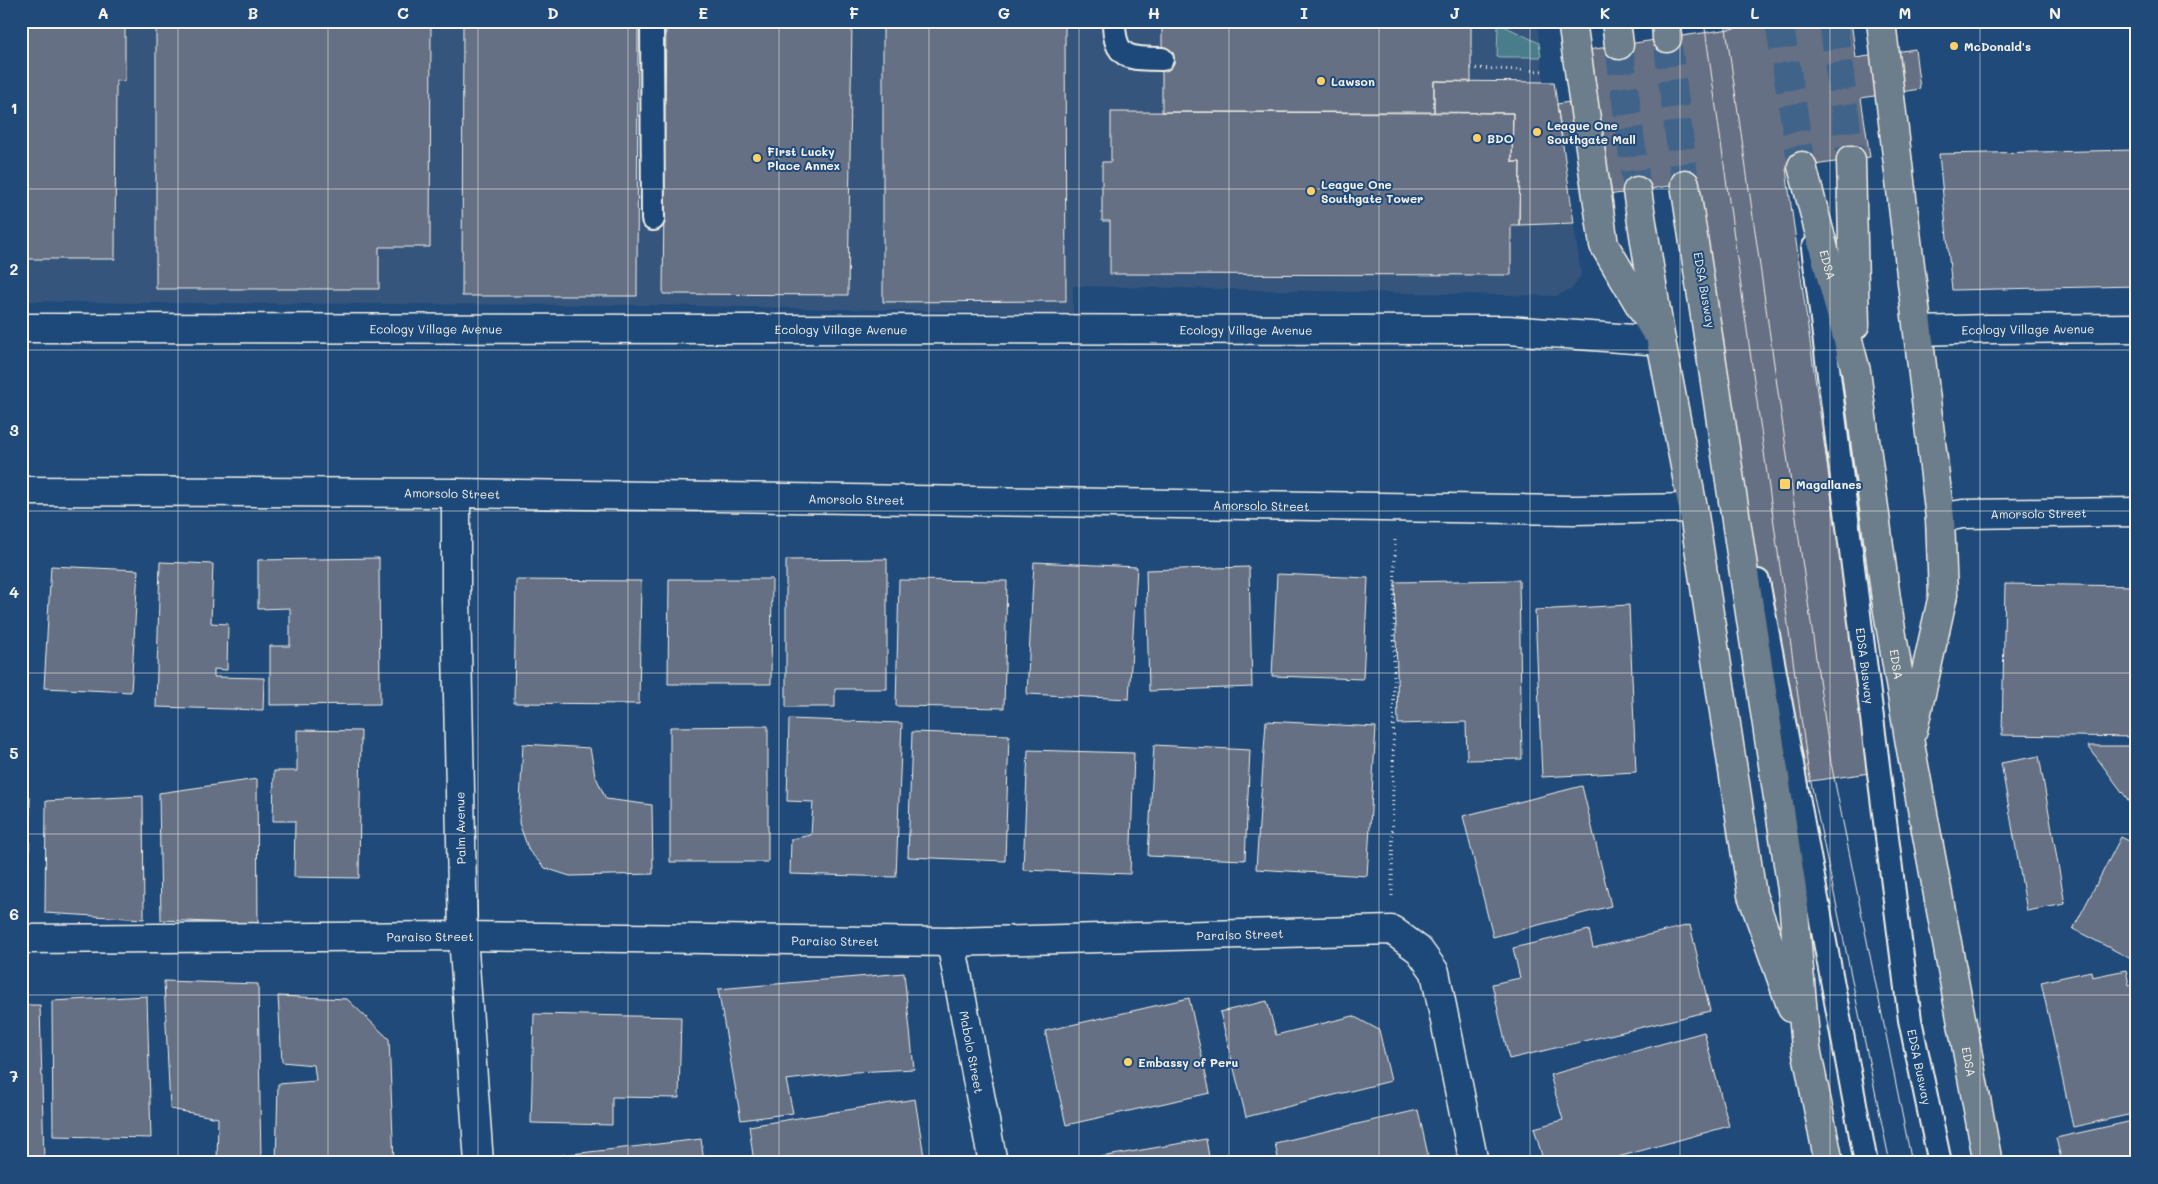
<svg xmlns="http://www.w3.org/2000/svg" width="2158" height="1184" font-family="Mali,sans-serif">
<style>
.built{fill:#34557d}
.green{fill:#497d8b;stroke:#9eb7ba}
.building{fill:#657084;stroke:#f4f1e8}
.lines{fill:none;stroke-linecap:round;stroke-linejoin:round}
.trunk-tunnel{stroke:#3f638a;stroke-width:28;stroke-dasharray:28 14;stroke-linecap:butt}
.service-casing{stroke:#f4f1e8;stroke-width:26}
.minor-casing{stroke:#f4f1e8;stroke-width:31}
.tertiary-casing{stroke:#f4f1e8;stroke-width:31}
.trunk-casing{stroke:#f4f1e8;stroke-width:31}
.path{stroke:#f4f1e8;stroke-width:3;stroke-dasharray:1 4;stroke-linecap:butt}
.service{stroke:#1f4a7a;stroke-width:22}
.minor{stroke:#1f4a7a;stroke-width:28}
.tertiary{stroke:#1f4a7a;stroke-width:28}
.trunk{stroke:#6c7d8c;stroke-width:28}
.tram{stroke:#f4f1e8;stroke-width:1}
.grid{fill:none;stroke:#f4f1e8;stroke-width:1;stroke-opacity:0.55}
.poi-dot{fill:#ffd166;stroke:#1f4a7a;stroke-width:2}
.labels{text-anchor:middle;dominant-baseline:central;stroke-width:4;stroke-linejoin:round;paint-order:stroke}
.poi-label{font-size:12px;font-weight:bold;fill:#f4f1e8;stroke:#1f4a7a;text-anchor:start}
.street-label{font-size:12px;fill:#f4f1e8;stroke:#1f4a7a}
.neatline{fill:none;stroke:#f4f1e8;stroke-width:2}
.grid-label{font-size:16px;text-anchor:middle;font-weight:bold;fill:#f4f1e8}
</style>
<rect width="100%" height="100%" fill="#1f4a7a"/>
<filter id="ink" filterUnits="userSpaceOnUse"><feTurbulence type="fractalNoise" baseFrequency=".02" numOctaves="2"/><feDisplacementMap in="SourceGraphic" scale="10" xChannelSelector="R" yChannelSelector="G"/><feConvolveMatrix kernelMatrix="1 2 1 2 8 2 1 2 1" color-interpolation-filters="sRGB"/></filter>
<g filter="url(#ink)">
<path class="built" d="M 21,21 L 1537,21 L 1544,82 L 1554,82 L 1581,275 L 1572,289 L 1556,296 L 1073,286 L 1073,314 L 651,305 L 139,303 L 21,301 Z"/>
<path class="green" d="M 1498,23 L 1539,43 L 1541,57 L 1497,57 Z"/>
<path class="building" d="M 21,21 L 125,21 L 125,81 L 116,80 L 115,259 L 21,259 Z
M 156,21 L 431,21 L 430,247 L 379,247 L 379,289 L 156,289 Z
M 463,21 L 638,21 L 637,296 L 462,296 Z
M 666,21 L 852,21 L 848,295 L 663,294 Z
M 883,21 L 1065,21 L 1066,301 L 883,302 Z
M 1162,21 L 1471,21 L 1471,82 L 1434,81 L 1434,112 L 1162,112 Z
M 1783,21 L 1851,21 L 1856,58 L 1915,49 L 1920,89 L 1861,98 L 1870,157 L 1786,169 L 1870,773 L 1781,785 L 1697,182 L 1608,195 L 1600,136 L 1562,141 L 1557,104 L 1595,98 L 1588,50 Z
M 1434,81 L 1554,82 L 1574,223 L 1519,225 L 1520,162 L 1512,162 L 1513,113 L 1434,112 Z
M 1111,112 L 1513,113 L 1512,162 L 1520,162 L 1519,225 L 1511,225 L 1511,275 L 1110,274 L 1110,221 L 1102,221 L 1102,162 L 1111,162 Z
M 2137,150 L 2137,286 L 1952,290 L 1939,154 Z
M 379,558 L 380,704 L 270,705 L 270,646 L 290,646 L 290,608 L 258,609 L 258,560 Z
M 887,559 L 887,689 L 835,689 L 835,707 L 786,707 L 786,560 Z
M 160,562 L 213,564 L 211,623 L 228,624 L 227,670 L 214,669 L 214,677 L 264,678 L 263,710 L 156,707 Z
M 1034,562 L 1137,567 L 1129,699 L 1027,694 Z
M 21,565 L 25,565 L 22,631 L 21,631 Z
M 51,566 L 138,570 L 131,692 L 44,688 Z
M 1249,567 L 1252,687 L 1149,691 L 1146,570 Z
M 1277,574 L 1368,578 L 1363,679 L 1272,676 Z
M 669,579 L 772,579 L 771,684 L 668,684 Z
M 516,580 L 641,581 L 639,704 L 514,703 Z
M 899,580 L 1007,581 L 1004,708 L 896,706 Z
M 1519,580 L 1522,759 L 1467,760 L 1466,722 L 1398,724 L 1395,582 Z
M 2005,584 L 2137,586 L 2137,737 L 2002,735 Z
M 1629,605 L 1636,772 L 1542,777 L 1535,610 Z
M 789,719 L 902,723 L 896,877 L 790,874 L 791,839 L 811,835 L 813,802 L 787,801 Z
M 1266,721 L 1376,727 L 1367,876 L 1256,869 Z
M 768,726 L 768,862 L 670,862 L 670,727 Z
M 297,730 L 361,731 L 359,878 L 294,877 L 295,821 L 273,821 L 274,771 L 297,771 Z
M 912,732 L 1009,735 L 1005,861 L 908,857 Z
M 523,744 L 590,748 L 595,775 L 606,799 L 652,805 L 653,874 L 570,876 L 545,868 L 529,851 L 519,823 Z
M 1154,745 L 1250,750 L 1245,860 L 1148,856 Z
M 2088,746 L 2137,746 L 2137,812 Z
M 1028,750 L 1134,753 L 1130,874 L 1023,870 Z
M 2039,756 L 2065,904 L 2027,911 L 2001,763 Z
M 257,779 L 258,924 L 161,920 L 159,793 Z
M 1582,786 L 1611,906 L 1493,937 L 1463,816 Z
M 143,796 L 144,919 L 45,913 L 46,801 Z
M 30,798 L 29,862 L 21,862 L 21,799 Z
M 2121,837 L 2137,845 L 2137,962 L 2073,929 Z
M 1690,925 L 1710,1011 L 1509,1059 L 1492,984 L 1520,978 L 1513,948 L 1589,930 L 1593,948 Z
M 2126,970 L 2129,985 L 2137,983 L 2137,1113 L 2073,1127 L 2041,982 L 2091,971 L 2092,977 Z
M 904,973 L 914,1069 L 855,1072 L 786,1080 L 793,1113 L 741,1120 L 718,989 Z
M 164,981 L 258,984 L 261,1161 L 217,1163 L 218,1118 L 170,1109 Z
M 147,996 L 151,1138 L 53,1136 L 52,1001 Z
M 278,996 L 347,999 L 389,1039 L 394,1163 L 276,1163 L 278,1084 L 316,1081 L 314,1065 L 282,1062 Z
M 1189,998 L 1210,1093 L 1066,1125 L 1045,1031 Z
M 1267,1001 L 1276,1035 L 1353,1016 L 1379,1030 L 1391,1081 L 1246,1117 L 1220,1012 Z
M 21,1005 L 40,1005 L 44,1160 L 21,1158 Z
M 534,1014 L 681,1017 L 679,1098 L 612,1097 L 612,1125 L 531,1123 Z
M 1704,1032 L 1729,1126 L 1597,1163 L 1544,1163 L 1534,1128 L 1563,1120 L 1550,1075 Z
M 915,1099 L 925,1163 L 754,1163 L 749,1126 Z
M 1418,1110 L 1428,1155 L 1402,1161 L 1403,1163 L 1279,1163 L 1275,1143 Z
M 2137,1120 L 2137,1163 L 2062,1163 L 2056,1138 Z
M 701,1139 L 704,1163 L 556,1163 L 555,1156 Z
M 1206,1139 L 1210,1163 L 1066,1163 Z"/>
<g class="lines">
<path class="trunk-tunnel" d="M 1779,21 L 1802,166
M 1833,21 L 1851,160
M 1667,38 L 1685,184
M 1619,45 L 1637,191"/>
<g class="service-casing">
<g id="service">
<path d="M 652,21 L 653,219"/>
<path d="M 1114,21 C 1114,59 1129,59 1162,59"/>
<path id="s1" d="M 1813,248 L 1910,1020 L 1940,1163"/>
<path d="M 1758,581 L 1866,1163"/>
</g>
</g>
<g class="minor-casing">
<g id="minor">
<path id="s2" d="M 21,328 L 1508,330 L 1661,341"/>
<path id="s3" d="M 1919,331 L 1987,329 L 2137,328"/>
<path d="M 21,491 L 456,493"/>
<path id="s4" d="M 1940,518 L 1963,514 L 2137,512"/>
<path id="s5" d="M 21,939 L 463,936 L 951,942 L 1392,930 L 1419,950 L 1435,972 L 1474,1163"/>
<path id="s6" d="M 951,942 L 993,1163"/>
</g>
</g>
<g class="tertiary-casing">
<g id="tertiary">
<path id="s7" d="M 479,1163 L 463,936 L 456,598 L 456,493 L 1574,510 L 1693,508"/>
</g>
</g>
<g class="trunk-casing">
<g id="trunk">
<path d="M 1572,21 L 1604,245 L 1654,329"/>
<path d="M 1616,21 L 1619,45"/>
<path d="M 1666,21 L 1667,38"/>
<path d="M 1881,21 L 1940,518 L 1943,595 L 1913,730"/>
<path d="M 1851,160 L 1855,325"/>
<path id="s8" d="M 1802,166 L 1856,371 L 1886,599 L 1910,744 L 1988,1163"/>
<path d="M 1685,184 L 1792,890 L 1806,1048 L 1829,1163"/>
<path d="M 1637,191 L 1661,341 L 1693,508 L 1752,895 L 1792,1008"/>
</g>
</g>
<path class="path" d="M 1471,68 L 1545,71
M 1392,896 L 1395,540"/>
<use href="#service" class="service"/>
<use href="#minor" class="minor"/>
<use href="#tertiary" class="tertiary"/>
<use href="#trunk" class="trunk"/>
<path class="tram" d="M 1704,21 L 1808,768 L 1890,1163
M 1725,21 L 1831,763 L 1912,1163"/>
</g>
</g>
<path class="grid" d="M 178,21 L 178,1163M 328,21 L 328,1163M 478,21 L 478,1163M 628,21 L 628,1163M 779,21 L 779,1163M 929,21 L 929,1163M 1079,21 L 1079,1163M 1229,21 L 1229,1163M 1379,21 L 1379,1163M 1530,21 L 1530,1163M 1680,21 L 1680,1163M 1830,21 L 1830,1163M 1980,21 L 1980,1163M 21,189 L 2137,189M 21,350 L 2137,350M 21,511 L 2137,511M 21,673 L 2137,673M 21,834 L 2137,834M 21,995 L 2137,995"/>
<g class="poi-dot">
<circle cx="1954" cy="46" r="5"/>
<circle cx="1321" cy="81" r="5"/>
<circle cx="1537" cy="132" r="5"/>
<circle cx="1477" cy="138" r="5"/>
<circle cx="757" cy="158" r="5"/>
<circle cx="1311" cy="191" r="5"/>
<rect x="1779" y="478" width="12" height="12" rx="2.5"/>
<circle cx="1128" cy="1062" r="5"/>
</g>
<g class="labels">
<g class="poi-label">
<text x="1964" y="46">McDonald's</text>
<text x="1331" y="81">Lawson</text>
<text x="1547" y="125">League One<tspan x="1547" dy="14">Southgate Mall</tspan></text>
<text x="1487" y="138">BDO</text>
<text x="767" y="151">First Lucky<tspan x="767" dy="14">Place Annex</tspan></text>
<text x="1321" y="184">League One<tspan x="1321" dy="14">Southgate Tower</tspan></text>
<text x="1796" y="484">Magallanes</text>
<text x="1138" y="1062">Embassy of Peru</text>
</g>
<g class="street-label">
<text stroke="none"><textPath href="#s8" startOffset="102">EDSA</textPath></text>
<text transform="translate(1705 290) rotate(80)">EDSA Busway</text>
<text stroke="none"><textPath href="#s2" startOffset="415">Ecology Village Avenue</textPath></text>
<text stroke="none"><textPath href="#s2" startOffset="820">Ecology Village Avenue</textPath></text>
<text stroke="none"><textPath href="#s3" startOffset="109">Ecology Village Avenue</textPath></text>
<text stroke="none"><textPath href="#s2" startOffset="1225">Ecology Village Avenue</textPath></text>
<text transform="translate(452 493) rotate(1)">Amorsolo Street</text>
<text stroke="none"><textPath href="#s7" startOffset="1071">Amorsolo Street</textPath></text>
<text stroke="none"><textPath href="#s7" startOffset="1476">Amorsolo Street</textPath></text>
<text stroke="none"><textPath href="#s4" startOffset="99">Amorsolo Street</textPath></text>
<text stroke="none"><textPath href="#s8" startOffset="508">EDSA</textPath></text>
<text stroke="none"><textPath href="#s1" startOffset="421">EDSA Busway</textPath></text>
<text transform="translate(460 828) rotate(-91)">Palm Avenue</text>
<text stroke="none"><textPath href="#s5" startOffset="1219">Paraiso Street</textPath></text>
<text stroke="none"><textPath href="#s5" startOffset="409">Paraiso Street</textPath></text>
<text stroke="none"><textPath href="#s5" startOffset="814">Paraiso Street</textPath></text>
<text stroke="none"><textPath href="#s6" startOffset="112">Mabolo Street</textPath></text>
<text stroke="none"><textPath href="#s8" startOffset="912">EDSA</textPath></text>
<text stroke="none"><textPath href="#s1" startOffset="826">EDSA Busway</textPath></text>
</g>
</g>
<rect width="2158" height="1184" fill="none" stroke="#1f4a7a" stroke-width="55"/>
<rect x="28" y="28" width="2102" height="1128" class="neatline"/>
<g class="grid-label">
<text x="103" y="19">A</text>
<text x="253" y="19">B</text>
<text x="403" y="19">C</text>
<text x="553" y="19">D</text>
<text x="703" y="19">E</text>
<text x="854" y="19">F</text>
<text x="1004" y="19">G</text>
<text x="1154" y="19">H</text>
<text x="1304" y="19">I</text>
<text x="1455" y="19">J</text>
<text x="1605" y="19">K</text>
<text x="1755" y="19">L</text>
<text x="1905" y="19">M</text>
<text x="2055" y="19">N</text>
<text x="14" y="114">1</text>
<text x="14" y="275">2</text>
<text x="14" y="436">3</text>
<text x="14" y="598">4</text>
<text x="14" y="759">5</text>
<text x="14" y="920">6</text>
<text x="14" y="1082">7</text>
</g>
</svg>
